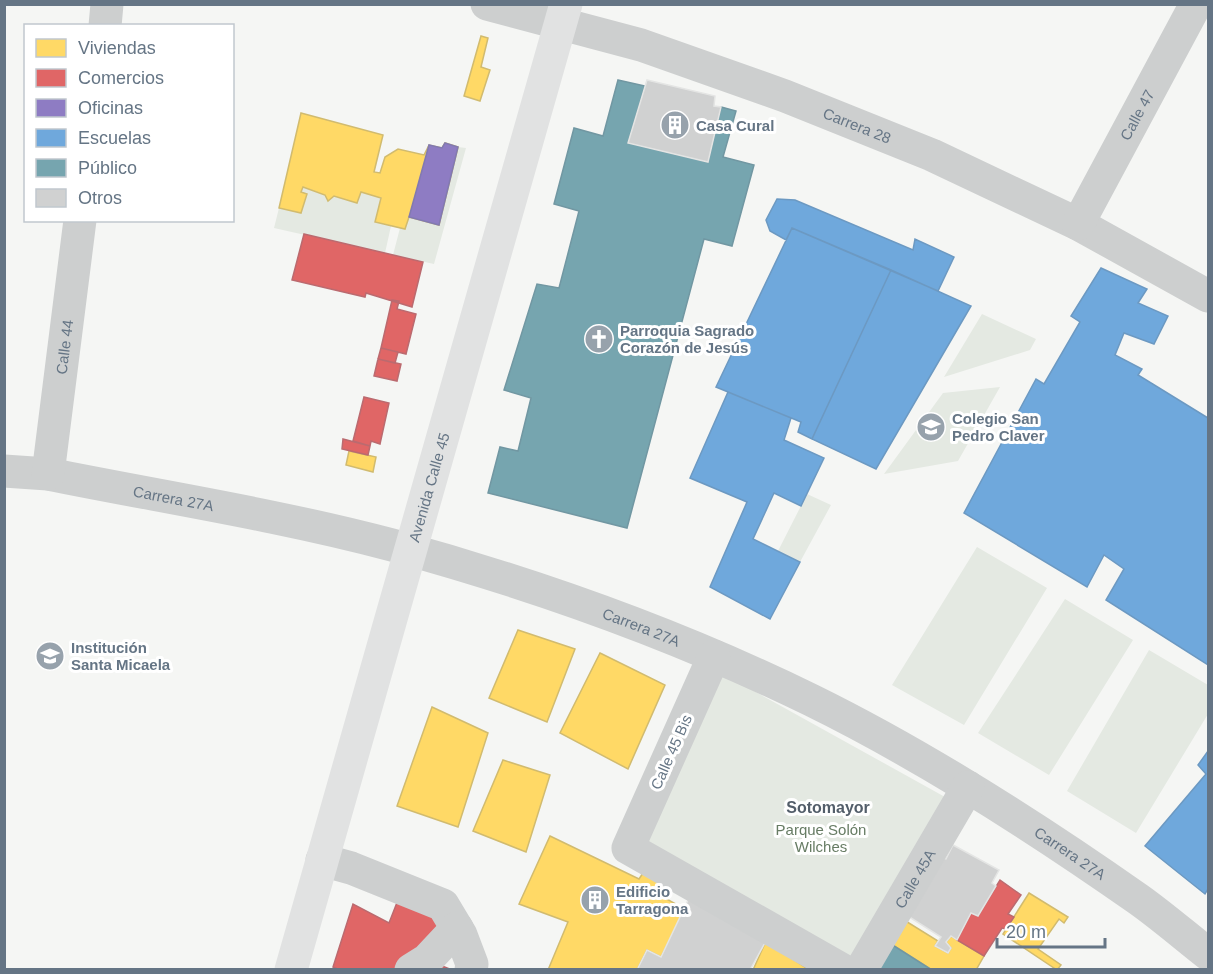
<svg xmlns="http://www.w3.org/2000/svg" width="1213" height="974" font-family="Helvetica,sans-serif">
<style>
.green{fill:#e4e9e2}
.homes{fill:#ffd966;stroke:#d1bb6f;stroke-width:1.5}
.shops{fill:#e06666;stroke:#bb6a6f;stroke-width:1.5}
.offices{fill:#8e7cc3;stroke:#827ab0;stroke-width:1.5}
.schools{fill:#6fa8dc;stroke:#6c99c2;stroke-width:1.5}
.public{fill:#76a5af;stroke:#7197a2;stroke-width:1.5}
.building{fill:#d0d1d1;stroke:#e4e5e4;stroke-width:1.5}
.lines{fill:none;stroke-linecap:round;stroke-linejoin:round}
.minor{stroke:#cdcfcf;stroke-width:33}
.major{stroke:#e1e2e2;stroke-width:33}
.labels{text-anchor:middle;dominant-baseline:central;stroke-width:6;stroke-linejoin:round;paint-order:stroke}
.street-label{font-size:15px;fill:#657585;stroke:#fff}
.poi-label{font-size:15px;font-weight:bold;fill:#657585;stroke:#fff;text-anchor:start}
.park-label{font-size:15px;fill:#677c64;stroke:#fff}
.neighbourhood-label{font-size:16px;font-weight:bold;fill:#535e6a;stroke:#fff}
</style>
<rect width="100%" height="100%" fill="#f5f6f4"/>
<path class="green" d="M 458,147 L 466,148 L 434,264 L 393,255 L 400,228 L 405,229 L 409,217 L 439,224 Z
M 303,187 L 325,195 L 328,201 L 334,196 L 357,203 L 361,192 L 381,198 L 375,222 L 391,226 L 385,253 L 274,228 L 279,208 L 301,213 L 307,195 L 301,192 Z
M 982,314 L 1036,339 L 1030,350 L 944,377 Z
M 1000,387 L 958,461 L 884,474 L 943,393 Z
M 807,494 L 831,505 L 800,562 L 778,551 Z
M 977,547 L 1047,588 L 964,725 L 892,685 Z
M 1065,599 L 1133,640 L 1049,775 L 978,733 Z
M 1149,650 L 1208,685 L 1208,714 L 1136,833 L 1067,791 Z
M 718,671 L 954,802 L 855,967 L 637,842 Z"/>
<path class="homes" d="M 481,36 L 488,38 L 481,67 L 490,70 L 480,101 L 464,96 Z
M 301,113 L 383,135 L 374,172 L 380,173 L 385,157 L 398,149 L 424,155 L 429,145 L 442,148 L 445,143 L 458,147 L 439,225 L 409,217 L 405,229 L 375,222 L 381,198 L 361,192 L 357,203 L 334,196 L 328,201 L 325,195 L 303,187 L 301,192 L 307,194 L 301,213 L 279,208 Z
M 349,451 L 376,457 L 373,472 L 346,465 Z
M 518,630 L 575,649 L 547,722 L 489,698 Z
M 600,653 L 665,685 L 628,769 L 560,733 Z
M 432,707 L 488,733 L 458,827 L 397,806 Z
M 503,760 L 550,775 L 526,852 L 473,831 Z
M 550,836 L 639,879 L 645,870 L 667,882 L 661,896 L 685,909 L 661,957 L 647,950 L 637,970 L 548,970 L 568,922 L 519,904 Z
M 1029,893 L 1068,917 L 1064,923 L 1059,919 L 1038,949 L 1061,965 L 1057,970 L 1003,934 Z
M 904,920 L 938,941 L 935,946 L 948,953 L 951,948 L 946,942 L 951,936 L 984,956 L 976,970 L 932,970 L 891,944 Z
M 766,941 L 809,970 L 753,970 Z"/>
<path class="shops" d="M 304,234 L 423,262 L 412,307 L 366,293 L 365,297 L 292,280 Z
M 392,300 L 399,301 L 397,309 L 416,314 L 406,354 L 381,348 Z
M 381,348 L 398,352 L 395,363 L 378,359 Z
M 378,359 L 401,364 L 397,381 L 374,376 Z
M 364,397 L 389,403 L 380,444 L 371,441 L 370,446 L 353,441 Z
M 343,439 L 370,446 L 368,455 L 342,449 Z
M 1000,880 L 1021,895 L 1008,914 L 1014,917 L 1006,929 L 1002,928 L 984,956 L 957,940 L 971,913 L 978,916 Z
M 398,900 L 445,917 L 427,960 L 452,970 L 340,970 L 333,967 L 353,904 L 389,923 Z"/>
<path class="offices" d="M 445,143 L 458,147 L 439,225 L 409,217 L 429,145 L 442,148 Z"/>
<path class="schools" d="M 777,199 L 795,200 L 913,250 L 915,239 L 954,257 L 938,291 L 792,228 L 786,240 L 770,231 L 766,220 Z
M 792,228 L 891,270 L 812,439 L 798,432 L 801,422 L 716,387 Z
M 1101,268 L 1147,289 L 1138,303 L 1168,316 L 1154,344 L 1124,333 L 1115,355 L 1142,369 L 1138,375 L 1208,418 L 1208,665 L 1106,600 L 1124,569 L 1104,555 L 1087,587 L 964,513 L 1036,379 L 1044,384 L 1080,322 L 1071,316 Z
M 891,270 L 971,306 L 876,469 L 812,439 Z
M 728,392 L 791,418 L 784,440 L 824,458 L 801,506 L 774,493 L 753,539 L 800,562 L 770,619 L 710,587 L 747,502 L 690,478 Z
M 1208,751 L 1208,889 L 1205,894 L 1145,846 L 1206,774 L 1198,765 Z"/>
<path class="public" d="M 618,80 L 645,86 L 628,143 L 708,162 L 721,107 L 736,111 L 723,157 L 754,165 L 732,246 L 704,239 L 627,528 L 488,493 L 500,447 L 518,451 L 531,398 L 504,390 L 537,284 L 559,288 L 579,211 L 554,204 L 574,128 L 603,136 Z
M 891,944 L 932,970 L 875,970 Z"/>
<path class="building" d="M 647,80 L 715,96 L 714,106 L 721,107 L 708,162 L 628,143 Z
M 953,845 L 999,870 L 992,883 L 996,886 L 978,916 L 971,913 L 957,940 L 951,936 L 946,942 L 951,948 L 948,953 L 935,946 L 941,937 L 903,913 L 942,858 L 946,859 Z
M 689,898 L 766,941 L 750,970 L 637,970 L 647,950 L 661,957 Z"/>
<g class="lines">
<g class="minor">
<path id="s1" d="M 487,4 L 641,45 L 785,96 L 932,155 L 1078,224 L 1208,296"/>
<path d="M 105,26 L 107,4"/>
<path id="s2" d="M 1078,224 L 1196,4"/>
<path id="s3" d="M 4,471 L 48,474 C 162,497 279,515 392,545 C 535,584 678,635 811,700 C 925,756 1034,826 1138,899 C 1162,916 1185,936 1208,954"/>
<path id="s4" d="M 48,474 L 80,220"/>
<path d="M 714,656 L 628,848 L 843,970"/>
<path d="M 322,860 L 351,868 L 443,905 L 461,935 L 472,964 L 471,970"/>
<path d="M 411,970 L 427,960 L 457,928"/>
<path id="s5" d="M 861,970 L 968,787"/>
</g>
<path class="major" id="s6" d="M 291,970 L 566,4"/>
</g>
<defs>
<g id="building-disc" transform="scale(1.5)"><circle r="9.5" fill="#97a2ac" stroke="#fff"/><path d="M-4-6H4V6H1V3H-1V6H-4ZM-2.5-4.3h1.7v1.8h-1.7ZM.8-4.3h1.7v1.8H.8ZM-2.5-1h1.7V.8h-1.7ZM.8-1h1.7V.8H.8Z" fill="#fff"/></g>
<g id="church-disc" transform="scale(1.5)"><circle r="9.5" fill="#97a2ac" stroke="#fff"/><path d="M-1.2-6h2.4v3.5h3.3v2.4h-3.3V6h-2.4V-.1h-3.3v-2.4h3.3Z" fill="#fff"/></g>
<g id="school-disc" transform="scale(1.5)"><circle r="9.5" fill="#97a2ac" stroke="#fff"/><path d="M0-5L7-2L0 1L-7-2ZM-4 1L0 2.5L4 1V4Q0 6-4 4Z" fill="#fff"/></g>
</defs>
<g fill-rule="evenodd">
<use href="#building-disc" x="675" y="125"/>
<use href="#church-disc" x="599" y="339"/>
<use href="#school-disc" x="931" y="427"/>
<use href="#school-disc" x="50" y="656"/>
<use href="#building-disc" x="595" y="900"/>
</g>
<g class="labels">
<g class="street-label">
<text stroke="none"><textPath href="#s2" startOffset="124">Calle 47</textPath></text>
<text stroke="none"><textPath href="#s1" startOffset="390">Carrera 28</textPath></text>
<text stroke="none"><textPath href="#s4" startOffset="128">Calle 44</textPath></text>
<text stroke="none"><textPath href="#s6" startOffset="502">Avenida Calle 45</textPath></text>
<text stroke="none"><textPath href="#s3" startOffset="172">Carrera 27A</textPath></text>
<text stroke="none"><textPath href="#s3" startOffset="658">Carrera 27A</textPath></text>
<text transform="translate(671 752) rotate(-66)">Calle 45 Bis</text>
<text stroke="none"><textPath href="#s3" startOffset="1144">Carrera 27A</textPath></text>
<text stroke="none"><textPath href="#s5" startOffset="106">Calle 45A</textPath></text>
</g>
<g class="poi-label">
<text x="696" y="125">Casa Cural</text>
<text x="620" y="330">Parroquia Sagrado<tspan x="620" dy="17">Corazón de Jesús</tspan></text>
<text x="952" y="418">Colegio San<tspan x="952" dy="17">Pedro Claver</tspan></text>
<text x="71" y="647">Institución<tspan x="71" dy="17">Santa Micaela</tspan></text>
<text x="616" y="891">Edificio<tspan x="616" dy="17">Tarragona</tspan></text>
</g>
<g class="park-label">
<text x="821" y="829">Parque Solón<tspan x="821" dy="17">Wilches</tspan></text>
</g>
<g class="neighbourhood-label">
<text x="828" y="807">Sotomayor</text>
</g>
</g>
<rect width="1213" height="974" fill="none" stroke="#657585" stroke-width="12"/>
<rect x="24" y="24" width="210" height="198" fill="#ffffff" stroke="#c1c8ce" stroke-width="1.5"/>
<rect x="36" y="39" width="30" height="18" fill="#ffd966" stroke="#c1c8ce" stroke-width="1.5"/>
<text x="78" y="54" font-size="18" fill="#657585">Viviendas</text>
<rect x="36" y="69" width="30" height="18" fill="#e06666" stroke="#c1c8ce" stroke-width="1.5"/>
<text x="78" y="84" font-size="18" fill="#657585">Comercios</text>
<rect x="36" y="99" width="30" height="18" fill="#8e7cc3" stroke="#c1c8ce" stroke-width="1.5"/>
<text x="78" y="114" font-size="18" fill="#657585">Oficinas</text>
<rect x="36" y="129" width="30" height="18" fill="#6fa8dc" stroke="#c1c8ce" stroke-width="1.5"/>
<text x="78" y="144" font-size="18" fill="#657585">Escuelas</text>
<rect x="36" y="159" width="30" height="18" fill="#76a5af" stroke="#c1c8ce" stroke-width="1.5"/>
<text x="78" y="174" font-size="18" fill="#657585">Público</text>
<rect x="36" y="189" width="30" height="18" fill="#d0d1d1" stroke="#c1c8ce" stroke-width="1.5"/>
<text x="78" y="204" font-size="18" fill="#657585">Otros</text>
<path d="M997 938v9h108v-9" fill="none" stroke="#657585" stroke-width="3"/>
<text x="1006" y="938" font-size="18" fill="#657585" stroke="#ffffff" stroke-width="4.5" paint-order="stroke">20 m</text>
</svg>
